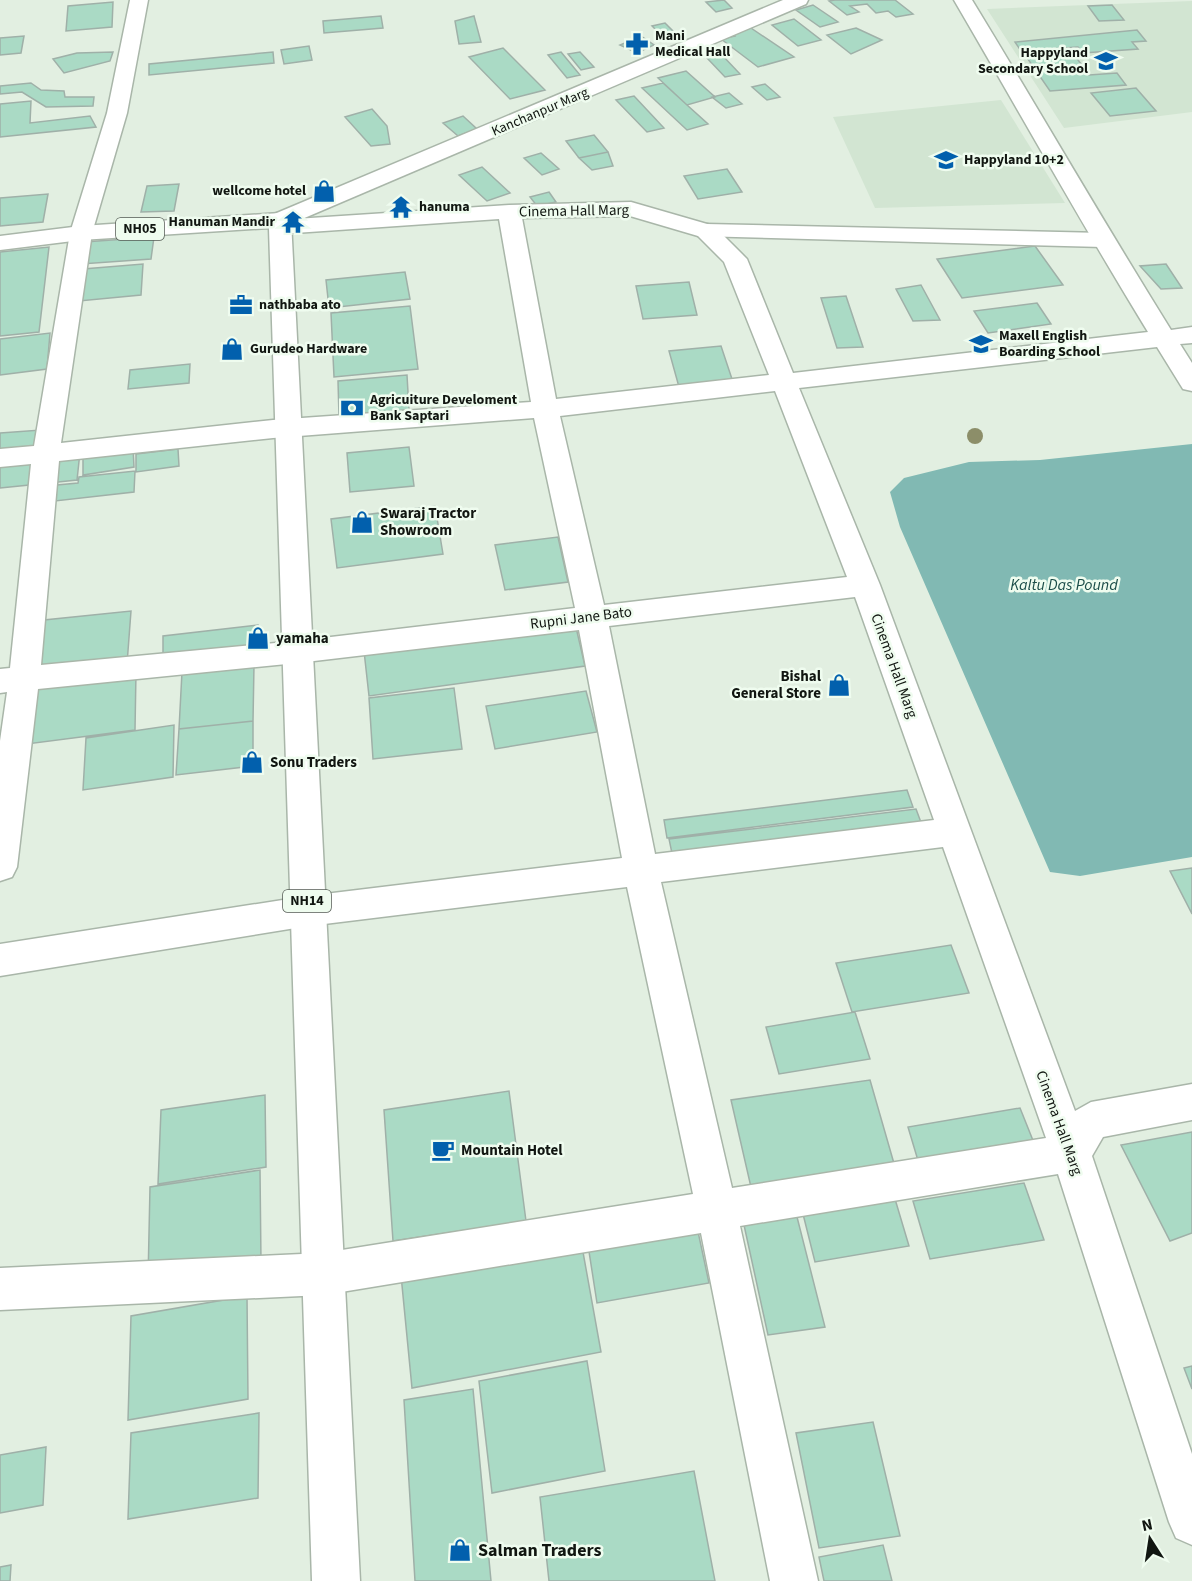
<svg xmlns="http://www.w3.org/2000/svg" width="1192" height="1581" font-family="'Source Sans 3',sans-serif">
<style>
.built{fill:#d2e5d2}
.water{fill:#81b9b3}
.building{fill:#aadac5;stroke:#9fb0a8;stroke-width:1.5}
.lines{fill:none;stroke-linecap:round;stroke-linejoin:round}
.pedestrian-casing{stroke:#a9b6a9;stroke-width:3}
.minor-casing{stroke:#a9b6a9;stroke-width:3}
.secondary-casing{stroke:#a9b6a9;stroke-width:3}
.primary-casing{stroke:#a9b6a9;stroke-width:3}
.pedestrian{fill:#fff;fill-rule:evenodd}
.minor{fill:#fff;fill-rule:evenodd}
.secondary{fill:#fff;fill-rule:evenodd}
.primary{fill:#fff;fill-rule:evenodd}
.tree{fill:#8c8e69}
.labels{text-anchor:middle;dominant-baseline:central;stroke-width:5;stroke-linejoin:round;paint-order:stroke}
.far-poi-label{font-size:14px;font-weight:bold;fill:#111611;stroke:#effcef;text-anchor:start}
.far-street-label{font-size:14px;fill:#111611;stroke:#effcef}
.shield{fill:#effcef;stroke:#545b54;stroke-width:1.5}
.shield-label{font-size:14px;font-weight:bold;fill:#111611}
.street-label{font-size:15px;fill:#111611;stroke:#effcef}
.poi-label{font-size:15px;font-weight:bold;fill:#111611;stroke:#effcef;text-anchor:start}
.water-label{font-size:16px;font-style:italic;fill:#1c4d49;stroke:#effcef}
.near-poi-label{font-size:18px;font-weight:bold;fill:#111611;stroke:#effcef;text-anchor:start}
</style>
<rect width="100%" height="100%" fill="#e2efe1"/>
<path class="built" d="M 1192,1 L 1192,112 L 1064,128 L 987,9 Z
M 1001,100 L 1065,203 L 875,208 L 833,117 Z"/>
<path class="water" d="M 1192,444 L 1192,857 L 1080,876 L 1050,872 L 900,527 L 890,492 L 904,478 L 969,462 L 1040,460 Z"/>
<path class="building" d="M 724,0 L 732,8 L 716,12 L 706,2 Z
M 835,0 L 895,0 L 913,14 L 896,17 L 888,11 L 876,13 L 867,4 L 850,6 L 859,12 L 847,15 L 829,1 Z
M 113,2 L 112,27 L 66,31 L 68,6 Z
M 813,5 L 838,22 L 820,27 L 796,10 Z
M 1112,5 L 1124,20 L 1099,21 L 1088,6 Z
M 381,16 L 383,28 L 324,33 L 323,21 Z
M 474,16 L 481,42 L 459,44 L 455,21 Z
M 794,19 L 821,40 L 798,46 L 772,25 Z
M 665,23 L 676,34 L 662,36 L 652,26 Z
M 748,26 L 794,57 L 758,67 L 721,39 L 735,36 L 732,32 Z
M 856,28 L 882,40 L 851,54 L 827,35 Z
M 1137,30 L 1146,41 L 1132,42 L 1138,49 L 1083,53 L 1078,47 L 1021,51 L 1015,42 Z
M 24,36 L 21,53 L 0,55 L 0,38 Z
M 641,36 L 654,45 L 637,53 L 620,45 Z
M 309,46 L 312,60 L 284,64 L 281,50 Z
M 503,48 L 545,90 L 510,99 L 469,57 Z
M 1070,49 L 1089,75 L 1117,73 L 1126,85 L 1050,91 L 1023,52 Z
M 113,52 L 110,61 L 64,73 L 53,59 L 77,53 Z
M 273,52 L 274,63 L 149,75 L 149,64 Z
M 561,52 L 580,75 L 567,78 L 548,55 Z
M 580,52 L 594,67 L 581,70 L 568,54 Z
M 722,55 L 740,74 L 725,77 L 707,58 Z
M 686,71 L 715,97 L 687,105 L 658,78 Z
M 31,83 L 41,90 L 64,91 L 65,97 L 94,97 L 93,106 L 46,107 L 22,92 L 0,94 L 0,86 Z
M 663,83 L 687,105 L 708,124 L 687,130 L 642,88 Z
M 765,84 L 780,97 L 767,100 L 752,87 Z
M 1136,88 L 1156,111 L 1110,116 L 1091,93 Z
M 729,93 L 742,104 L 726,108 L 712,97 Z
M 634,96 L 664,128 L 647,132 L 616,100 Z
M 31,101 L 30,123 L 90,116 L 96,127 L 0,137 L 0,104 Z
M 372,109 L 387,126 L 390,144 L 371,146 L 345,117 Z
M 463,116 L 477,129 L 458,136 L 443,123 Z
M 594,135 L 608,152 L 579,158 L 566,141 Z
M 608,152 L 613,166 L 592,170 L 579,158 Z
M 541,153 L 559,169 L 542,175 L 524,158 Z
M 482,167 L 510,193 L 487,201 L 459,175 Z
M 727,169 L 742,192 L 698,199 L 684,176 Z
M 179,184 L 174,211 L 141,212 L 147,186 Z
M 549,192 L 556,202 L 537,206 L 530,197 Z
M 48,194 L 43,222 L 0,226 L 0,198 Z
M 154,237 L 151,259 L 81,264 L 84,242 Z
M 1035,246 L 1063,285 L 962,298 L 937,259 Z
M 49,247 L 39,332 L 0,336 L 0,252 Z
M 143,264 L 141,295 L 79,301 L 83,269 Z
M 1166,264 L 1182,288 L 1161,289 L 1140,266 Z
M 405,272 L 410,299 L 329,308 L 326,280 Z
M 689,282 L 697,315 L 643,319 L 636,286 Z
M 921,285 L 940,320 L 913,321 L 896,289 Z
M 846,296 L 863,347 L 837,348 L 821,298 Z
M 1037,303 L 1051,324 L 988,333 L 974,311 Z
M 410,306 L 418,369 L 334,377 L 331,313 Z
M 50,333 L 47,369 L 0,375 L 0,339 Z
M 721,346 L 733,382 L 679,387 L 669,351 Z
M 190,364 L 189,383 L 128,389 L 130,370 Z
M 407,375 L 409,410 L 339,416 L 338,381 Z
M 41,430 L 38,451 L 0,455 L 0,433 Z
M 409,447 L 414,486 L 350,492 L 347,453 Z
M 133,448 L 134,467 L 83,475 L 83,455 Z
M 178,449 L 179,466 L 136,472 L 136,454 Z
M 80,452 L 77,480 L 49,483 L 51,456 Z
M 42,459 L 39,484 L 0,488 L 0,464 Z
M 135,471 L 134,492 L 55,501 L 57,485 L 78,483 L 79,477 Z
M 435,506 L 443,554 L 337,568 L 331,519 Z
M 558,537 L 568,582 L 505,590 L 495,545 Z
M 131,611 L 127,664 L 37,674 L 44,620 Z
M 575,623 L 585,666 L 369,696 L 364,651 Z
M 258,625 L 259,648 L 163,660 L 163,636 Z
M 254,665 L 253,721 L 179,729 L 182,672 Z
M 136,672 L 135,730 L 27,744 L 33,686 Z
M 454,688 L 462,749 L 373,759 L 369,698 Z
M 586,691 L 597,732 L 495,749 L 486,706 Z
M 253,721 L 253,766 L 176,775 L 179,729 Z
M 174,725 L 173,777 L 83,790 L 86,738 Z
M 907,790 L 913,807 L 667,838 L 664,820 Z
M 916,809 L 925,833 L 674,863 L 669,839 Z
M 1192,868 L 1192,914 L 1170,871 Z
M 951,945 L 969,993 L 852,1012 L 836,963 Z
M 855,1012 L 870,1059 L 779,1074 L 766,1027 Z
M 870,1080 L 897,1174 L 753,1196 L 731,1100 Z
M 509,1091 L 526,1221 L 393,1241 L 384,1110 Z
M 265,1095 L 266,1167 L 158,1184 L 161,1110 Z
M 1020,1108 L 1038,1153 L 922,1174 L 908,1127 Z
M 1192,1132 L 1192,1233 L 1170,1241 L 1121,1145 Z
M 260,1170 L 261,1262 L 148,1280 L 150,1187 Z
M 1024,1183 L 1044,1240 L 930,1259 L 913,1201 Z
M 895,1199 L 909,1246 L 815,1262 L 803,1214 Z
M 797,1217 L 825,1327 L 768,1335 L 744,1225 Z
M 697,1227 L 709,1283 L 597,1303 L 588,1245 Z
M 581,1241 L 601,1352 L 412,1388 L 401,1275 Z
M 247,1296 L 248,1399 L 128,1420 L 131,1316 Z
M 587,1361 L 605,1471 L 492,1493 L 479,1381 Z
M 1192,1366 L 1192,1389 L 1184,1368 Z
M 473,1389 L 491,1581 L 415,1581 L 404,1400 Z
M 259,1413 L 258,1498 L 128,1519 L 131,1433 Z
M 873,1422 L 900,1536 L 819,1548 L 796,1433 Z
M 46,1447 L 43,1505 L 0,1513 L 0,1455 Z
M 694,1471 L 715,1581 L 549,1581 L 540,1497 Z
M 883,1545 L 892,1581 L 824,1581 L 819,1557 Z
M 11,1565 L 10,1581 L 0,1581 L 0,1567 Z"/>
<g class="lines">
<g class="pedestrian-casing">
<path id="pedestrian" d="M 706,224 L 1103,233 L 1111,235 L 1115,240 L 1111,245 L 1103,247 L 698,236 L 695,231 L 698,226 Z"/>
</g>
<g class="minor-casing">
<path id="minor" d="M 130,0 L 148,0 L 127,113 L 92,233 L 61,443 L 273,420 L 531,402 L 499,219 L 280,234 L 272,232 L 269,227 L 272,222 L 280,220 L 509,205 L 631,202 L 714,226 L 747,259 L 793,373 L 1148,332 C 1081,223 1019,111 954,0 L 972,0 C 1039,110 1103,221 1171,330 L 1192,327 L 1192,343 L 1180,344 L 1192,363 L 1192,391 L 1183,389 L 1157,347 L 799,388 L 880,585 L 1075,1111 L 1091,1102 L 1192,1084 L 1192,1120 L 1103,1137 L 1092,1156 L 1192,1454 L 1192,1545 L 1176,1538 L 1169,1522 L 1058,1174 L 740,1226 L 818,1581 L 770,1581 L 701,1233 L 323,1295 L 0,1310 L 0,1268 L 323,1253 L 693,1194 L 627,887 L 308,926 L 0,976 L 0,944 L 308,896 L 622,858 L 579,630 L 297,663 L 38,689 L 17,867 L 12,877 L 0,881 L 0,741 L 7,692 L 0,693 L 0,669 L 10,668 L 31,464 L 0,467 L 0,449 L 34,446 L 70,233 L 107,113 ZM 630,216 L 698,236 L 724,262 L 769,375 L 556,399 L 522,218 ZM 775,391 L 847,577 L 604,605 L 560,416 ZM 534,418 L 575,608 L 297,641 L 41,665 L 59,461 L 273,438 ZM 855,597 L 934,820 L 655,854 L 609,626 ZM 943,847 L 1046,1138 L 732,1188 L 661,882 Z"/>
</g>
<g class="secondary-casing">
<path id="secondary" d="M 783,0 L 808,0 L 806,4 L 288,225 L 272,225 L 269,220 L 272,215 Z"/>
</g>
<g class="primary-casing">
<path id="primary" d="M 280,213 L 288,215 L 291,220 L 360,1581 L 312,1581 L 269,228 L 81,240 L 0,250 L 0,236 L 81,226 Z"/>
</g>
<use href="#pedestrian" class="pedestrian"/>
<use href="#minor" class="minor"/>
<use href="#secondary" class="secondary"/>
<use href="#primary" class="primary"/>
</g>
<circle class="tree" cx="975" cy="436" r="8"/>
<defs>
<g id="pharmacy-bare" transform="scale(1.8)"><path d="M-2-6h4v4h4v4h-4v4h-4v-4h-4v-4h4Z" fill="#0260ad" stroke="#effcef" stroke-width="2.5" paint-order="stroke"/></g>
<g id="school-bare" transform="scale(1.8)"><path d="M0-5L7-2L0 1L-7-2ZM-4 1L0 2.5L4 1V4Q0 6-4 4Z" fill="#0260ad" stroke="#effcef" stroke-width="2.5" paint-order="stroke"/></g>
<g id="shop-bare" transform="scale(1.8)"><path d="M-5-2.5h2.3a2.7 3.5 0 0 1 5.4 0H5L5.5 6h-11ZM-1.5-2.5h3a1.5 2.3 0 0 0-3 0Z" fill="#0260ad" stroke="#effcef" stroke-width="2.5" paint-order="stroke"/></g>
<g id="temple-bare" transform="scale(1.8)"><path d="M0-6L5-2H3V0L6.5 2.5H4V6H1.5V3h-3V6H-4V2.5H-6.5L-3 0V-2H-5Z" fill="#0260ad" stroke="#effcef" stroke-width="2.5" paint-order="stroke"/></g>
<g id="office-bare" transform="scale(1.8)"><path d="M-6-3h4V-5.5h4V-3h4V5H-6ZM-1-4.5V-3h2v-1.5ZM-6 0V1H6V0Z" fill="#0260ad" stroke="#effcef" stroke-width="2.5" paint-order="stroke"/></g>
<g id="bank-bare" transform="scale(1.8)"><path d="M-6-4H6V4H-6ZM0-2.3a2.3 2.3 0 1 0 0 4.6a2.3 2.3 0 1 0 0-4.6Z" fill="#0260ad" stroke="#effcef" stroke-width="2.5" paint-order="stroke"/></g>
<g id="cafe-bare" transform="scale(1.8)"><path d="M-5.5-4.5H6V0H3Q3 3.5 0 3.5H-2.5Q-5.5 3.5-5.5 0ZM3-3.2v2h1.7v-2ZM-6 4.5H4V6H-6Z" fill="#0260ad" stroke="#effcef" stroke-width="2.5" paint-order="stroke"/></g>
</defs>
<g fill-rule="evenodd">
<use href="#pharmacy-bare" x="637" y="44"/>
<use href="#school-bare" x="1106" y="61"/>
<use href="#school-bare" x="946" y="160"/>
<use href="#shop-bare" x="324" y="191"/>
<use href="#temple-bare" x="401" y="207"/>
<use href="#temple-bare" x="293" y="222"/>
<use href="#office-bare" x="241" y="305"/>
<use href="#school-bare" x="981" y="344"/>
<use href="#shop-bare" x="232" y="349"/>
<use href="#bank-bare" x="352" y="408"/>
<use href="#shop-bare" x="362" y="522"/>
<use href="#shop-bare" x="258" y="638"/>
<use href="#shop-bare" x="839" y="685"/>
<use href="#shop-bare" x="252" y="762"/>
<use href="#cafe-bare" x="443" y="1150"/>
<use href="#shop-bare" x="460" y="1550"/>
</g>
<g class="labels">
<g class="far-poi-label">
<text x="655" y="36">Mani<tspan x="655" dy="16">Medical Hall</tspan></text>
<text x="1088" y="53" text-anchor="end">Happyland<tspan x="1088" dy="16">Secondary School</tspan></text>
<text x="964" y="160">Happyland 10+2</text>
<text x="306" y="191" text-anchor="end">wellcome hotel</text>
<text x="419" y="207">hanuma</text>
<text x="275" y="222" text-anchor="end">Hanuman Mandir</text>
<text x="259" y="305">nathbaba ato</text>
<text x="999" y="336">Maxell English<tspan x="999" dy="16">Boarding School</tspan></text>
<text x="250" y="349">Gurudeo Hardware</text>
<text x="370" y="400">Agricuiture Develoment<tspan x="370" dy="16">Bank Saptari</tspan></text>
</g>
<g class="far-street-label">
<text transform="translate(540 112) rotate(-23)">Kanchanpur Marg</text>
</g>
<g class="shield">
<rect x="116" y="218" width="48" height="22" rx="4.5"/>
<rect x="283" y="890" width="48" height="22" rx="4.5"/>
</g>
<g class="shield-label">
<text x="140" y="229">NH05</text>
<text x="307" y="901">NH14</text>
</g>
<g class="street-label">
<text transform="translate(574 211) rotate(-1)">Cinema Hall Marg</text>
<text transform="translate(581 618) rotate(-7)">Rupni Jane Bato</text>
<text transform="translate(894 666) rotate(70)">Cinema Hall Marg</text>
<text transform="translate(1059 1123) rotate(70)">Cinema Hall Marg</text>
</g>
<g class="poi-label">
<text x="380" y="513">Swaraj Tractor<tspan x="380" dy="17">Showroom</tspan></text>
<text x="276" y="638">yamaha</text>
<text x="821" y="676" text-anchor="end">Bishal<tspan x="821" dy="17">General Store</tspan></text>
<text x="270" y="762">Sonu Traders</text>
<text x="461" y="1150">Mountain Hotel</text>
</g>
<g class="water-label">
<text x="1064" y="585">Kaltu Das Pound</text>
</g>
<g class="near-poi-label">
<text x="478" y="1550">Salman Traders</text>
</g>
</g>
<g transform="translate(1150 1539) rotate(348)" stroke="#effcef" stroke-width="4.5" paint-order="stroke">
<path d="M0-4.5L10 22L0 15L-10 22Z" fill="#111611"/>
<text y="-9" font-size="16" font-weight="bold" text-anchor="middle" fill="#111611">N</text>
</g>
</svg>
